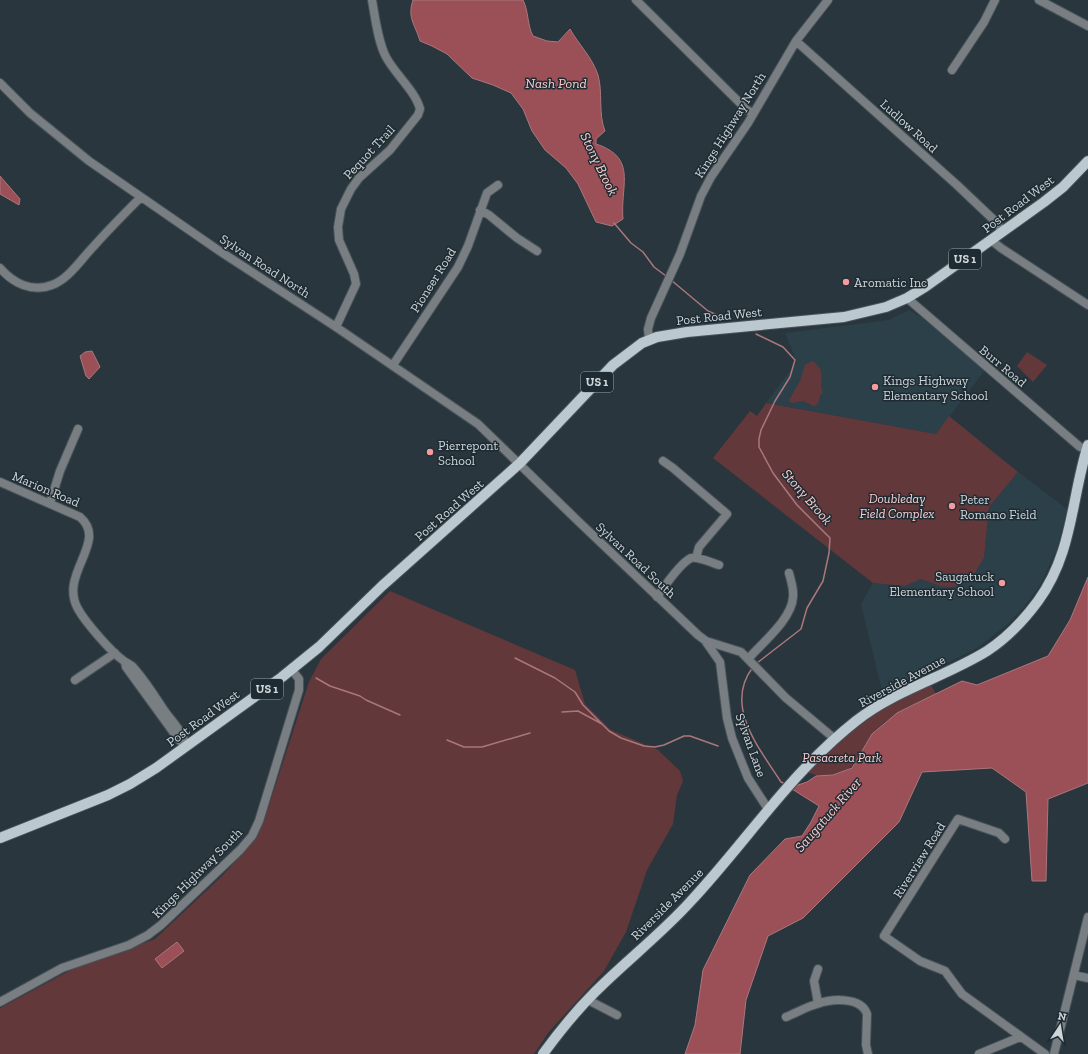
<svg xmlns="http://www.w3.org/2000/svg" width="1088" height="1054" font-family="'Zilla Slab',serif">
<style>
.built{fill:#2c404a}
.green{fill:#63383b}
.water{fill:#9b4f56;stroke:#aa777d}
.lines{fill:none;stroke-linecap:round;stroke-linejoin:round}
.stream{stroke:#aa777d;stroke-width:1.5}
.minor-casing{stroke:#475359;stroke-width:10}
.major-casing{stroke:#475359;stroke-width:12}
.minor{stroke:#787e82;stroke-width:8}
.major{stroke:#bbc8cf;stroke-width:10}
.poi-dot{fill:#f49aa1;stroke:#1f2b32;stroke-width:1.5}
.labels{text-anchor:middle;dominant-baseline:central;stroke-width:3;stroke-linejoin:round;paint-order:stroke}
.shield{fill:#1f2b32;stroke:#99a2a7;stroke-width:1}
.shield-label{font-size:12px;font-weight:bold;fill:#cdd5d9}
.street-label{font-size:13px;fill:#cdd5d9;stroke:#1f2b32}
.poi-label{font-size:13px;fill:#cdd5d9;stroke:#1f2b32;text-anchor:start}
.park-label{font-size:13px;font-style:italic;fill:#fcced0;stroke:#1f2b32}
.water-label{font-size:14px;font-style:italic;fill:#faccce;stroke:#1f2b32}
</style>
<rect width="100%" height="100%" fill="#29363d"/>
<path class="built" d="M 909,310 L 922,318 L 985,370 L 936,434 L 766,403 L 797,362 L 785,333 L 889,320 Z
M 1018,472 L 1067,509 L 1057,549 L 1039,587 L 1023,608 L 1008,624 L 977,648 L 883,695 L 861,604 L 873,583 L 905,586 L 921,579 L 940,586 L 957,586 L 964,583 L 984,558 L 989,507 Z"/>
<path class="green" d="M 1027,352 L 1047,365 L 1033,382 L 1017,366 Z
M 812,361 C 829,372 817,382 823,393 L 820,395 L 818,404 L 814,406 L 803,401 L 791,403 L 789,400 L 800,381 L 805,365 Z
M 766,403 L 936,434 L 949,416 L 1018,472 L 989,507 L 984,558 L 973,576 L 957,586 L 949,587 L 940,586 L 921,579 L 905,586 L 873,583 L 713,458 L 750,411 L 757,416 Z
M 390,591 L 575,670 L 585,704 L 611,730 L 658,750 L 680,771 L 683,781 L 677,795 L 673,824 L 647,870 L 626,932 L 604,971 L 548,1033 L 534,1054 L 0,1054 L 0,1008 L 71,970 L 155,939 L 221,877 L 247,849 L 264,821 L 309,682 L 321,659 Z
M 931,685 L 936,694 C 914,704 888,715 872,735 C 857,752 859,772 830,775 C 821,776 816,776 807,772 C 832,747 858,724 889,705 C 902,697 917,691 931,685 Z"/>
<path class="water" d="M 413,0 L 523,0 C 529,12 527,25 533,36 L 547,41 L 558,42 L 570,29 C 579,45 592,57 598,75 C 603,92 598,114 605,131 L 596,139 L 596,144 C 638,158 620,185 623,219 L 612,226 L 596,222 L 578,184 L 566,168 L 545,150 L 532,131 L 523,109 L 511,93 L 493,85 L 472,78 L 447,54 L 432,46 L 420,41 C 415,24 407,18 413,0 Z
M 0,176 L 20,199 L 19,205 L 0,194 Z
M 92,351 L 100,367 L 89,379 L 86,376 L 80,356 L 85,352 Z
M 1088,577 L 1088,783 L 1048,799 L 1046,881 L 1032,881 L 1026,792 L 992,768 L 922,772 L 899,822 L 803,918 L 768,936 L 746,1000 L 740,1054 L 685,1054 L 695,1025 L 703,970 L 750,875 L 785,839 L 802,836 L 811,822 L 819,806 L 792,789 L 795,786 L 807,782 L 816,776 L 833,775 L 852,768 L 872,734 L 897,713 L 915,704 L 962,681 L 977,685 L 1048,656 L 1070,620 Z
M 177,942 L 184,951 L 162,968 L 155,959 Z"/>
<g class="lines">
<path class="stream" d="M 614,223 L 631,243 L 643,252 L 654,267 L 666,276
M 671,280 L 708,311 L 726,319
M 756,334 L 783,347 L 795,360 L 790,377 L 775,401 L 761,430 L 759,439 L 759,447 L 773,473 L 797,505 L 830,538 L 829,553 L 823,581 L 807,608 L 801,629 L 757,663
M 515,658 L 555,678 L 575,692 L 583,705 L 609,731 L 621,738 L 644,746 L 655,747 L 664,745 L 684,736 L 690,736 L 718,746
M 753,667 C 723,706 760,749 781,782 L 785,784
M 316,678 L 330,686 L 360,696 L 366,700 L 400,715
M 562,712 L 578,711 L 602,724
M 447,740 L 464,747 L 482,747 L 530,733"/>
<g class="minor-casing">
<path id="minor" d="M 636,0 L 747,110 L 753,113
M 1039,0 L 1088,26
M 796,41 L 957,185 L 995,221 L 1003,232
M 952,70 L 984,22 L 995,0
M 0,83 L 30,113 L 89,161 L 218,250 L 336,327 L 478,424 L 579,522 L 698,635 L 706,641 L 741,652 L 786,698 L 835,739
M 480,210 L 489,215 L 517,238 L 537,251
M 991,240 L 1001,248 L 1088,305
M 0,268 C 13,283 32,293 52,285 C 69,279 82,258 94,246 C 109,229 125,213 141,197
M 907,298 L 1080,447 L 1087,449
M 336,327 L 356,284 L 354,274 L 339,240 L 338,227 L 341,209 L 351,189 L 359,178 L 390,150 L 418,115 L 420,109 C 416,92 395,74 386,57 C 378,42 375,17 372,0
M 649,339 L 648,329 L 651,318 L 680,254 L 701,196 L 711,177 L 748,123 L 796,41 L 828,0
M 393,365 L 458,267 L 468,246 L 487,193 L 498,185
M 663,461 L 673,468 L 727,514 L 699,547 L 696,558
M 0,482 L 80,517 C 109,542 58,574 78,609 C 86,623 111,652 124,661 C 127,663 129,664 132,666 C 145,680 155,697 166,713 C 174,723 183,733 186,746 L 179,740 L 126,667 L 125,662
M 50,503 L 60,471 L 78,429
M 657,597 C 664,587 680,563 691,558 C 698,556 712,563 719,565
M 706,642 L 720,662 L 727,718 L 732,738 L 748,778 L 768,809
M 748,659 C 762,643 792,619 793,597 C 794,589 791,581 789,573
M 75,680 L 115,653
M 1005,839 L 999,833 L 958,819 L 884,936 L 920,961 L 945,971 L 962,994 L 1045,1054
M 1074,975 L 1088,978
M 588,1000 L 617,1015
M 0,1002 L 62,968 L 129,945 L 148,935 L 161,925 L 240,850 L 252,836 L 259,821 L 299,690 L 299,679 L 292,670
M 818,1003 L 814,981 L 818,969
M 786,1017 C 796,1013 806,1007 817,1004 C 831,999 861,996 867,1014 L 866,1045 L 868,1054
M 979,1054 L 1020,1037
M 1054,1054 L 1088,917"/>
</g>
<g class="major-casing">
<path id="major" d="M 0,838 L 108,795 L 130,784 L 156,768 L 282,677 L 319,647 L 382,586 L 520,463 L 613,365 L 642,343 L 657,337 L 687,332 L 844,317 L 886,307 L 907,298 L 925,287 L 1044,202 L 1063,187 L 1088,161
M 543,1054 C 559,1032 576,1011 595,992 C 626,961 661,934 690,902 C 747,841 790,773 856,721 C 895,690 945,677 987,651 C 1007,638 1024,620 1038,601 C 1073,553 1071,499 1088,445"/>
</g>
<use href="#minor" class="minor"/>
<use href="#major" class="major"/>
</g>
<g class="poi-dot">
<circle cx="846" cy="282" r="4"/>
<circle cx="875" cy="387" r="4"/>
<circle cx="430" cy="452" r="4"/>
<circle cx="952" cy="506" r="4"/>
<circle cx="1002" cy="583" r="4"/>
</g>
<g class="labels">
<g class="shield">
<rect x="949" y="249" width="32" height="20" rx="3"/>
<rect x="581" y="372" width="32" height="20" rx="3"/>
<rect x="251" y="679" width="32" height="20" rx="3"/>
</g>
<g class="shield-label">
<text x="965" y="259">US 1</text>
<text x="597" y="382">US 1</text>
<text x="267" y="689">US 1</text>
</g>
<g class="street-label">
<text transform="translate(730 125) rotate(-58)">Kings Highway North</text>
<text transform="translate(909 126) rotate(42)">Ludlow Road</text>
<text transform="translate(369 152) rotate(-47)">Pequot Trail</text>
<text transform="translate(1018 204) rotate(-37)">Post Road West</text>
<text transform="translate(265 266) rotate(33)">Sylvan Road North</text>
<text transform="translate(433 280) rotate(-58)">Pioneer Road</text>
<text transform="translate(719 316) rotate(-6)">Post Road West</text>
<text transform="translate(1003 366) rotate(40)">Burr Road</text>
<text transform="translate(46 489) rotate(23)">Marion Road</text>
<text transform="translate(449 510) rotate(-41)">Post Road West</text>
<text transform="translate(636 560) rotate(43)">Sylvan Road South</text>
<text transform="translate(902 681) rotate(-28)">Riverside Avenue</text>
<text transform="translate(203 718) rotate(-36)">Post Road West</text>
<text transform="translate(751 745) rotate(70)">Sylvan Lane</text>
<text transform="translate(919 860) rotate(-58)">Riverview Road</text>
<text transform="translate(197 873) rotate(-45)">Kings Highway South</text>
<text transform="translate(667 904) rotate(-45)">Riverside Avenue</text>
</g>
<g class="poi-label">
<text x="854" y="282">Aromatic Inc</text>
<text x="883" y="380">Kings Highway<tspan x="883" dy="15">Elementary School</tspan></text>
<text x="438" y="445">Pierrepont<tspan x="438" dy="15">School</tspan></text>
<text x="960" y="499">Peter<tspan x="960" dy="15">Romano Field</tspan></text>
<text x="994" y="576" text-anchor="end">Saugatuck<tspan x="994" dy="15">Elementary School</tspan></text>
</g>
<g class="park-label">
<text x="897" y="498">Doubleday<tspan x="897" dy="15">Field Complex</tspan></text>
<text x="842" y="757">Pasacreta Park</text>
</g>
<g class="water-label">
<text x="556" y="83">Nash Pond</text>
<text transform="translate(599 164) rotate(64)">Stony Brook</text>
<text transform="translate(807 497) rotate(49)">Stony Brook</text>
<text transform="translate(828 815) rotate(-49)">Saugatuck River</text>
</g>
</g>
<g transform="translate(1060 1026) rotate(12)" stroke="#1f2b32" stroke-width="3" paint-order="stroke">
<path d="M0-3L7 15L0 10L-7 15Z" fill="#cdd5d9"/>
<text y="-6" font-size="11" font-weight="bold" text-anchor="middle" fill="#cdd5d9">N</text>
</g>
</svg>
